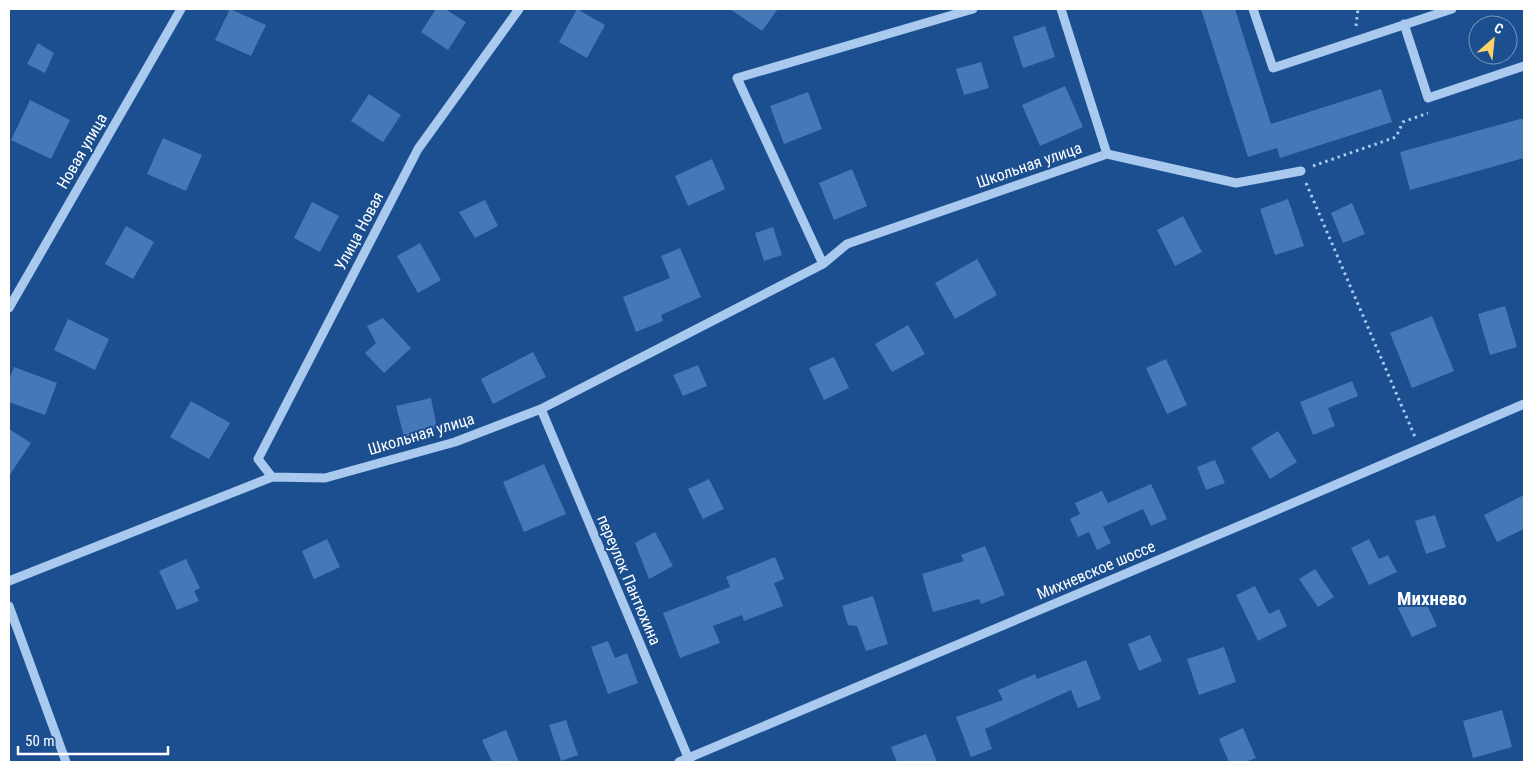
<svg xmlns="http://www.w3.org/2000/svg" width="1533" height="771" font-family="'Roboto Condensed',sans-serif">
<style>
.building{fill:#4478b7}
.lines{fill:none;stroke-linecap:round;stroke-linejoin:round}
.path{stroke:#a9c9ee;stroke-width:3;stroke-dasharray:2.5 4;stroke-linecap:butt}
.minor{stroke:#a9c9ee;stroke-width:9}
.labels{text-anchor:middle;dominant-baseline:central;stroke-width:4;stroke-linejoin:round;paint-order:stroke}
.street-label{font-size:16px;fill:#fff;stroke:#1b4f8f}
.quarter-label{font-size:19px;font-weight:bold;fill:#fff;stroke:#1b4f8f}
</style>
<rect width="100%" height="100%" fill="#1b4f8f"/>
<path class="building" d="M 230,9 L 266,25 L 251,56 L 215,40 Z
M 436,9 L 445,9 L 466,22 L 448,50 L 421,32 Z
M 577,9 L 605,25 L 587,58 L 559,42 Z
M 730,9 L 778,9 L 762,31 Z
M 1201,9 L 1235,9 L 1271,124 L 1381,89 L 1392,122 L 1280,158 L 1277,148 L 1248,157 Z
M 1045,26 L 1055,57 L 1023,68 L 1013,37 Z
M 38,43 L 54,53 L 45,73 L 27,64 Z
M 981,62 L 989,88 L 964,95 L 956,69 Z
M 1065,86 L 1083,127 L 1040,146 L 1022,105 Z
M 808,92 L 822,129 L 784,144 L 770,106 Z
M 369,94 L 401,115 L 383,142 L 351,121 Z
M 30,100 L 70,120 L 51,159 L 11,140 Z
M 1524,118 L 1524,158 L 1410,190 L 1400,152 Z
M 163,138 L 202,155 L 186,191 L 147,174 Z
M 712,159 L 725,189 L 688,206 L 675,176 Z
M 852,169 L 867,206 L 834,220 L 819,183 Z
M 1288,199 L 1304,246 L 1275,255 L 1260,209 Z
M 485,200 L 498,226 L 475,238 L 459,212 Z
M 312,202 L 339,216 L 320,252 L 294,238 Z
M 1352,203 L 1365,234 L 1343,243 L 1331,213 Z
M 1183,216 L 1202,252 L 1175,266 L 1157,230 Z
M 126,226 L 154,242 L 133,279 L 105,264 Z
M 773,227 L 782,255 L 764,261 L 755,233 Z
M 420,243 L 441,280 L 418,293 L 397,256 Z
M 680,248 L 701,297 L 661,315 L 663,321 L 636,332 L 623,297 L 670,278 L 661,256 Z
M 977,259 L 997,295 L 955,319 L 935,283 Z
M 1505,306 L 1517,347 L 1490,355 L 1478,314 Z
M 1432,316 L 1454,371 L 1412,388 L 1390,333 Z
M 383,318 L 411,348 L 384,373 L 365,353 L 376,343 L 367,326 Z
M 68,319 L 109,339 L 95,370 L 54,350 Z
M 908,325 L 925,354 L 892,372 L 875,344 Z
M 533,352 L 546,377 L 493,404 L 481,379 Z
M 834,357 L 849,388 L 824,400 L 809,368 Z
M 1166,359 L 1187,405 L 1167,414 L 1146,368 Z
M 698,365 L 707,386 L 683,396 L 673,375 Z
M 14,367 L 57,383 L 45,415 L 9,402 L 9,380 Z
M 1352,381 L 1358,396 L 1328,408 L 1335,426 L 1313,435 L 1300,402 Z
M 431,398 L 437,428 L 404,437 L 396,406 Z
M 191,401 L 230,423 L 209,459 L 170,437 Z
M 9,429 L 31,443 L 9,476 Z
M 1278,431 L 1297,462 L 1270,479 L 1251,448 Z
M 1215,460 L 1225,483 L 1206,490 L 1197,467 Z
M 544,464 L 566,514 L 524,532 L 503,482 Z
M 709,479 L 724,509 L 703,519 L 688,489 Z
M 1151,484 L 1167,519 L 1151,526 L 1143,509 L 1103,527 L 1111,543 L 1097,550 L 1089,532 L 1078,537 L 1070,519 L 1080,514 L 1075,503 L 1102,491 L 1108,503 Z
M 1524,495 L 1524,529 L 1497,542 L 1484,515 Z
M 1435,515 L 1446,547 L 1426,554 L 1415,521 Z
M 655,532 L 673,566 L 649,579 L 635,543 Z
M 327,539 L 340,567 L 314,579 L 302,551 Z
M 1369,539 L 1379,559 L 1388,555 L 1397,572 L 1369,585 L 1351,548 Z
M 985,546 L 1005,595 L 981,604 L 979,599 L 933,612 L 922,574 L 964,561 L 961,555 Z
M 775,557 L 784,579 L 774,583 L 783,606 L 744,621 L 742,615 L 713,626 L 720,643 L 680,658 L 663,613 L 730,587 L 726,577 Z
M 186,559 L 200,588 L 194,591 L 199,601 L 177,610 L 159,571 Z
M 1315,569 L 1334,597 L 1318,607 L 1299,579 Z
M 1255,586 L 1269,614 L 1279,609 L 1287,626 L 1258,641 L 1236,595 Z
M 873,596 L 888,644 L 866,651 L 857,626 L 848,625 L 842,606 Z
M 1423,597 L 1437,626 L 1412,637 L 1398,608 Z
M 1150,635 L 1162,661 L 1139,671 L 1128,644 Z
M 608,641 L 615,658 L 627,653 L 638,683 L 608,694 L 591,647 Z
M 1224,647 L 1236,682 L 1199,695 L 1187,659 Z
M 1086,660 L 1101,699 L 1078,708 L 1071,690 L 985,729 L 992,749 L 971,757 L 956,717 L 1003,700 L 998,690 L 1035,674 L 1037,679 Z
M 1502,710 L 1512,747 L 1473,758 L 1463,721 Z
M 566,720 L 578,755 L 561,761 L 549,725 Z
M 1243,728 L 1256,758 L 1245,762 L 1229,762 L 1219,739 Z
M 506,730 L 519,762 L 492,762 L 482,740 Z
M 926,734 L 937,762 L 897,762 L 891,747 Z"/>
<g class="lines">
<path class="path" d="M 1356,26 L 1358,9
M 1313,166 L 1396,137 L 1403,122 L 1428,113
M 1306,183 L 1415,437"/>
<path class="minor" d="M 1061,9 L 1107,154
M 1253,9 L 1273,68 L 1452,9
M 1404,24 L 1428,98 L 1524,66
M 1107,154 L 1236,183 L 1301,171
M 823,264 L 737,78 L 973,9
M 9,308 L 181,9
M 541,409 L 690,762
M 272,477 L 258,459 L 418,149 L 519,9
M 9,581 L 272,477 L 325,478 L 455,442 L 541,409 L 823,264 L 847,244 L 1107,154
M 9,606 L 66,762
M 679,762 L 1272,512 L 1524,404"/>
</g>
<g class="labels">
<g class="street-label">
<text transform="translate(82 151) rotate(-60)">Новая улица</text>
<text transform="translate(1029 165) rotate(-19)">Школьная улица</text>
<text transform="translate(359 231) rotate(-62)">Улица Новая</text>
<text transform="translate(421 434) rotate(-17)">Школьная улица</text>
<text transform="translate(1096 570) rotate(-23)">Михневское шоссе</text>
<text transform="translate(629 580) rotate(67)">переулок Пантюхина</text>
</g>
<g class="quarter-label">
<text x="1432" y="598">Михнево</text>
</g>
</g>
<rect width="1533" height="771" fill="none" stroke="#ffffff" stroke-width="20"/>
<g transform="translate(1493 40) rotate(27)"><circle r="24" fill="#1b4f8f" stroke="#7695bc"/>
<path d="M0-4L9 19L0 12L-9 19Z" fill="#ffd166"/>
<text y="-8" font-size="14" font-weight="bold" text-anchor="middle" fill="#ffffff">С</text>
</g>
<path d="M18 746v8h150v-8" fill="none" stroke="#ffffff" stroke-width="2.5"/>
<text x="25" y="746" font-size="15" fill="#ffffff" stroke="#1b4f8f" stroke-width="4" paint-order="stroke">50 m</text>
</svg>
